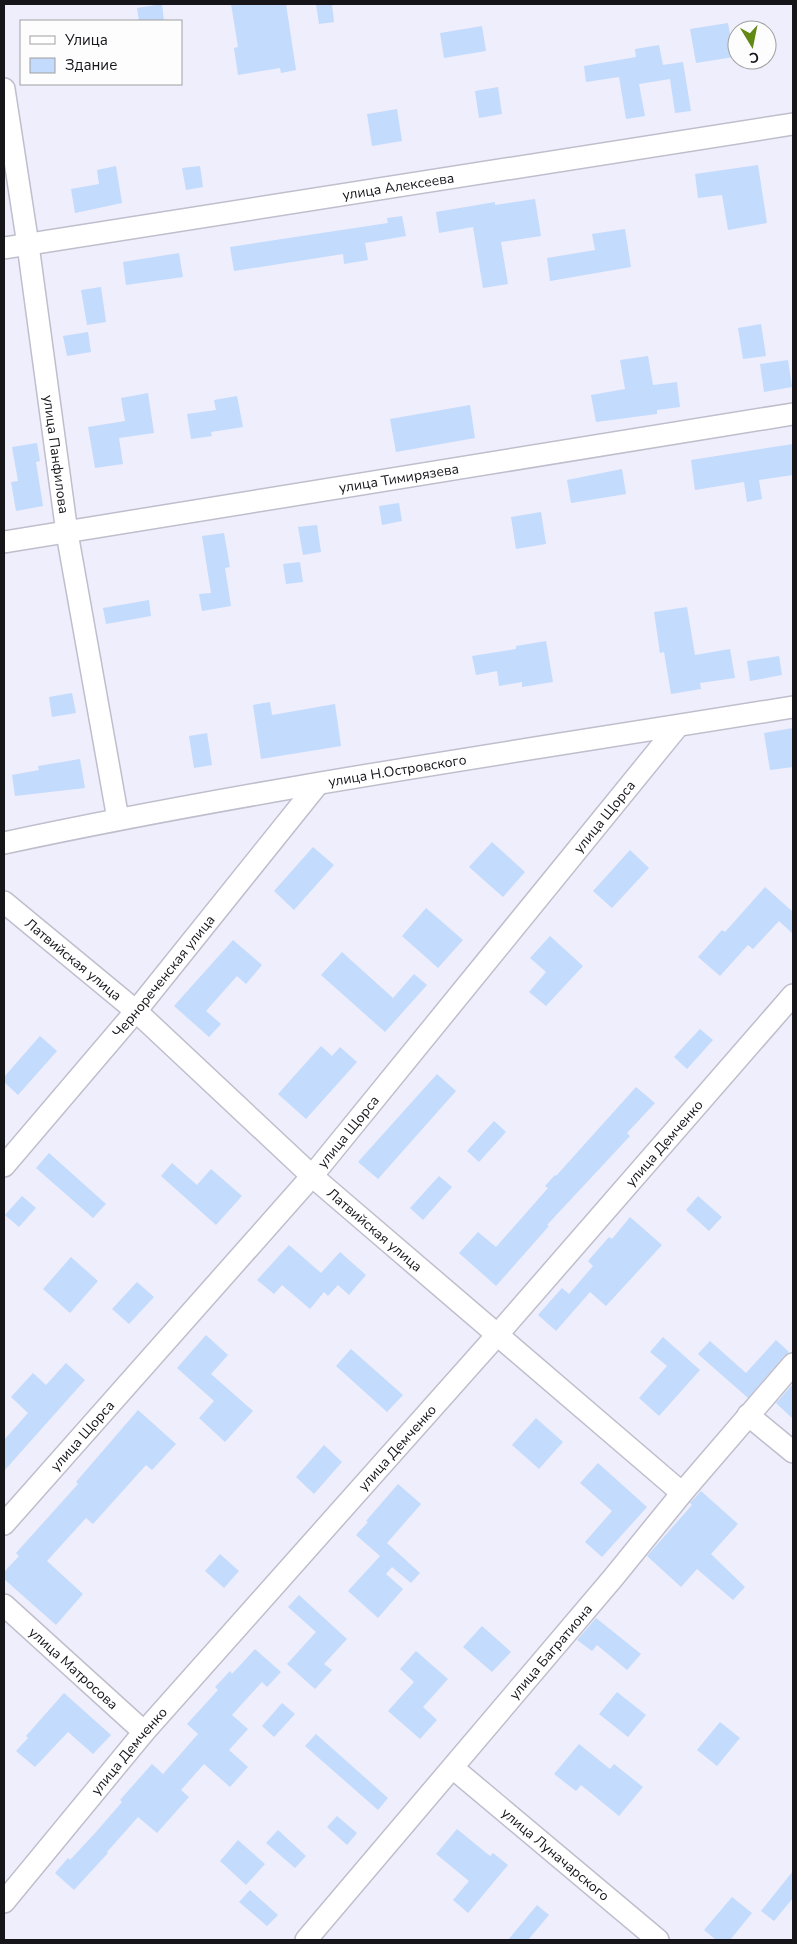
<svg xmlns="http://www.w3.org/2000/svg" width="797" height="1944" font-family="'Nunito Sans',sans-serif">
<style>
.building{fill:#c3dbfc}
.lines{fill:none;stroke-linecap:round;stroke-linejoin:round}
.minor-casing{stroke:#bfbecc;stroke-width:24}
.minor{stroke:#fff;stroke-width:21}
.labels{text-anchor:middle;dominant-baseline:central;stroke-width:4.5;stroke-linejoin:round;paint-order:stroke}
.street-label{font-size:14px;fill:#15151a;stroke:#fdfdfd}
</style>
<rect width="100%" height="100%" fill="#efeefc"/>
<path class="building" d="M 162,4 L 164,21 L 139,21 L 137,8 Z
M 231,4 L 286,4 L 296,70 L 281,73 L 280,68 L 238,75 L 234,48 L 238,47 Z
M 316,4 L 332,4 L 334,22 L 319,24 Z
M 728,23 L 734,57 L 696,63 L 690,29 Z
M 482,26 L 486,51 L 444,58 L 440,33 Z
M 659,45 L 663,65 L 683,62 L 691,111 L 675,113 L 670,79 L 639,84 L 645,116 L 626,119 L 619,77 L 586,82 L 584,66 L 636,57 L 635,49 Z
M 498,87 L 502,114 L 479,118 L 475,91 Z
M 397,109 L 402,141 L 372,146 L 367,114 Z
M 758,165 L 767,223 L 728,230 L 722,195 L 698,198 L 695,174 Z
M 116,166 L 122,203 L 75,213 L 71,189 L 99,184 L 97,170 Z
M 200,166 L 203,187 L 186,190 L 182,168 Z
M 535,199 L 541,236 L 501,242 L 508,284 L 483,288 L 473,227 L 439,233 L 436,212 L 495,202 L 495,205 Z
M 402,216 L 406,236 L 365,243 L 368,260 L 344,264 L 343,254 L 234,271 L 230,247 L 388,223 L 387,218 Z
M 625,229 L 631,267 L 550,281 L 547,258 L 595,250 L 592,234 Z
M 179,253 L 183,277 L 126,285 L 123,262 Z
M 101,287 L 106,322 L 87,325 L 81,290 Z
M 761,324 L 766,356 L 743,359 L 738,328 Z
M 88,332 L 91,352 L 67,356 L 63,336 Z
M 648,356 L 653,385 L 677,382 L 680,407 L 657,410 L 657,414 L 596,422 L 591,395 L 625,389 L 620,360 Z
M 788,360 L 792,387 L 764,392 L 760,364 Z
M 148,393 L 154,433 L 119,438 L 123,464 L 95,468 L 88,427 L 125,421 L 121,398 Z
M 237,396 L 243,427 L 211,432 L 212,436 L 191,439 L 187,414 L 216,410 L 214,400 Z
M 470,405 L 475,438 L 396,452 L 390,419 Z
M 37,443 L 40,461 L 36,462 L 43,506 L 16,511 L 11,482 L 18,481 L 12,447 Z
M 793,444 L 793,475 L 759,480 L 762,499 L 747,502 L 744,482 L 695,490 L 691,460 Z
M 622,469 L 626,494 L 571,503 L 567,480 Z
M 399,503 L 402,521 L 382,525 L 379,506 Z
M 541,512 L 546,544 L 516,549 L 511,517 Z
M 317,525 L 321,552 L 303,555 L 298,527 Z
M 224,533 L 230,567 L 225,568 L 231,606 L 202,611 L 199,594 L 211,593 L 202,536 Z
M 300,562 L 303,582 L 286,584 L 283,564 Z
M 149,600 L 151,616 L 106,624 L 103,608 Z
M 687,607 L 695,655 L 730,649 L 735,678 L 700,683 L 701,689 L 671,694 L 664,652 L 660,653 L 654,612 Z
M 546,641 L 553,682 L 522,687 L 522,682 L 499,686 L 497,671 L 476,675 L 472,656 L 516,649 L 516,646 Z
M 779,656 L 782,675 L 750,681 L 747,661 Z
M 72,693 L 76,713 L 52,717 L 49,697 Z
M 270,702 L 272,715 L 335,704 L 341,746 L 261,759 L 253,705 Z
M 793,728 L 793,767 L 770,770 L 764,733 Z
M 207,733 L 212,765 L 194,768 L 189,736 Z
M 80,759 L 85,788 L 15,796 L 12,775 L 39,770 L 38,766 Z
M 492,842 L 525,872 L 503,897 L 469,867 Z
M 313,847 L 334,865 L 294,910 L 274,891 Z
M 630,850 L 649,868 L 612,908 L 593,891 Z
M 765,887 L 793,912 L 793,934 L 779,921 L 753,949 L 748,945 L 720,976 L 698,957 L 722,930 L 725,932 Z
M 426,908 L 463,940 L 438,968 L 402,936 Z
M 550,936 L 583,966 L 546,1006 L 529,992 L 546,972 L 530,958 Z
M 233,940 L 262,965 L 246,984 L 237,976 L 206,1011 L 221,1024 L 209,1037 L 174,1006 Z
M 342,952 L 393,998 L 414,974 L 427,985 L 385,1032 L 321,975 Z
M 700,1029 L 713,1040 L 687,1069 L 674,1057 Z
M 40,1036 L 57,1051 L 18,1095 L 4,1082 L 4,1077 Z
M 321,1046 L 332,1056 L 340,1047 L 357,1062 L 306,1119 L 278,1094 Z
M 437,1074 L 456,1091 L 378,1179 L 358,1162 Z
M 636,1087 L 655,1103 L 627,1133 L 630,1136 L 547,1225 L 549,1226 L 496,1286 L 459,1253 L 478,1232 L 496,1247 L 548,1188 L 545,1186 L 555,1175 L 556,1176 Z
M 494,1121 L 506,1132 L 479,1162 L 467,1151 Z
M 49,1153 L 106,1204 L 93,1218 L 36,1168 Z
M 172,1163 L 197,1185 L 211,1169 L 242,1196 L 216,1225 L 161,1176 Z
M 439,1176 L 452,1187 L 423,1220 L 410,1208 Z
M 22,1196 L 36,1208 L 19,1227 L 5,1215 Z
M 698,1196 L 722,1217 L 709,1231 L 686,1210 Z
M 630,1217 L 662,1245 L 606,1306 L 590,1292 L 556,1331 L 538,1315 L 562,1288 L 569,1294 L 593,1266 L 588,1261 L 609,1237 L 612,1239 Z
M 289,1245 L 321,1273 L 340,1252 L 366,1275 L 349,1295 L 338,1285 L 328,1296 L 324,1292 L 310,1309 L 282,1285 L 274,1294 L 257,1280 Z
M 71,1257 L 98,1281 L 70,1313 L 43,1289 Z
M 137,1282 L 154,1297 L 129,1324 L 112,1309 Z
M 206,1335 L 228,1355 L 211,1374 L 253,1411 L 225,1442 L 199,1418 L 214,1401 L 177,1368 Z
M 663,1337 L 700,1370 L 659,1416 L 639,1398 L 667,1366 L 650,1352 Z
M 776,1340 L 789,1352 L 784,1356 L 748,1398 L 698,1354 L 710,1341 L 746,1373 Z
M 351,1349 L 403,1395 L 387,1412 L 336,1366 Z
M 66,1363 L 85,1380 L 4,1471 L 4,1440 L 28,1413 L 11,1397 L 33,1373 L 46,1385 Z
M 792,1385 L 793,1386 L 793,1419 L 776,1403 Z
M 138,1410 L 176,1444 L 152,1470 L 146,1465 L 93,1524 L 86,1518 L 47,1561 L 83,1594 L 56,1625 L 4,1579 L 4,1572 L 19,1556 L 16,1553 L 78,1484 L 76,1482 Z
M 536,1418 L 563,1442 L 539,1469 L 512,1445 Z
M 324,1445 L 342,1462 L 314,1494 L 296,1477 Z
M 598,1463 L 647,1507 L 602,1557 L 585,1542 L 612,1511 L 580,1483 Z
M 398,1484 L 421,1504 L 387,1543 L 420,1573 L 411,1583 L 392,1567 L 386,1574 L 403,1589 L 378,1618 L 348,1591 L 380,1556 L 356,1535 L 368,1522 L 366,1521 Z
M 701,1491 L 738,1524 L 711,1554 L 745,1587 L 733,1600 L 697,1569 L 681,1587 L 647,1556 L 692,1505 L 690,1503 Z
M 220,1554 L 239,1571 L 224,1588 L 205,1571 Z
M 299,1595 L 347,1639 L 324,1664 L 332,1670 L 315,1689 L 287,1664 L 316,1632 L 288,1607 Z
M 596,1618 L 641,1654 L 627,1670 L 597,1645 L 592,1651 L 577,1640 Z
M 482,1626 L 511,1652 L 492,1672 L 463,1647 Z
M 255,1649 L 281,1672 L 267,1687 L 262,1682 L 232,1715 L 248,1729 L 229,1750 L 248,1767 L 230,1787 L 204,1764 L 181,1790 L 189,1797 L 157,1833 L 138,1817 L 107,1852 L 108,1853 L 74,1890 L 55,1873 L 68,1858 L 70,1860 L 96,1832 L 122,1802 L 120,1800 L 152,1764 L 163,1774 L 198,1734 L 187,1724 L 218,1690 L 215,1687 L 230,1671 L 232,1674 Z
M 416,1651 L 448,1679 L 423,1707 L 437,1720 L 420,1739 L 388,1711 L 414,1682 L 400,1669 Z
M 617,1692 L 646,1715 L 628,1737 L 599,1714 Z
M 64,1693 L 111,1735 L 93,1754 L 68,1732 L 35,1767 L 16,1751 L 28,1738 L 26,1736 Z
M 282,1703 L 295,1714 L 274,1737 L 262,1726 Z
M 720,1722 L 740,1738 L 717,1766 L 697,1750 Z
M 316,1734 L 388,1798 L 378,1810 L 305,1746 Z
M 579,1744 L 610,1769 L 614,1764 L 643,1787 L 619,1816 L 581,1785 L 576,1791 L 554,1774 Z
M 337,1816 L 357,1833 L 347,1845 L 327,1827 Z
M 457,1829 L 490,1856 L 493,1853 L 508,1865 L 468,1913 L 453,1900 L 469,1881 L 436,1854 Z
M 278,1830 L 306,1856 L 295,1868 L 266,1843 Z
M 238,1840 L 265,1864 L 246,1885 L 220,1861 Z
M 793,1871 L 793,1898 L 774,1921 L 761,1911 Z
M 250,1890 L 278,1915 L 267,1926 L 239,1902 Z
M 732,1897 L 752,1913 L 730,1940 L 716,1940 L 704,1930 Z
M 537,1905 L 549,1915 L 528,1940 L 508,1940 Z"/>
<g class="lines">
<g class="minor-casing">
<g id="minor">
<path id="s1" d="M 4,89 L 28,245 L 67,533 L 118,819"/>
<path id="s2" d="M 4,248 L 793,124"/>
<path id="s3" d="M 4,542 L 793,414"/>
<path id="s4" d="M 4,843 C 265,787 530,750 793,707"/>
<path id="s5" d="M 4,902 L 136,1011 L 312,1176 L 682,1493"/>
<path id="s6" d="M 4,1166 L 136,1011 L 318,784"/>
<path d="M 748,1415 L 793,1452"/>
<path id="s7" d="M 4,1524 L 312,1176 L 678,726"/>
<path id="s8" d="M 4,1605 L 144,1732"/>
<path id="s9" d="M 453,1768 L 658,1940"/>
<path id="s10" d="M 4,1902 L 144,1732 L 498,1334 L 793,995"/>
<path id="s11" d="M 306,1940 L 613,1578 L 682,1493 L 793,1364"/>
</g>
</g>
<use href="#minor" class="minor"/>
</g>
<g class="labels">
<g class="street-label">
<text stroke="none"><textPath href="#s2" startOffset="399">улица Алексеева</textPath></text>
<text stroke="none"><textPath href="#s1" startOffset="369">улица Панфилова</textPath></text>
<text stroke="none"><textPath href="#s3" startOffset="400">улица Тимирязева</textPath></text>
<text stroke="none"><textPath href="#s4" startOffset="400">улица Н.Островского</textPath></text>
<text stroke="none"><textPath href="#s7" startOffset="928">улица Щорса</textPath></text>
<text stroke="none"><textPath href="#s5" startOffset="90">Латвийская улица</textPath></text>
<text stroke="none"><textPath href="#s6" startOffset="248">Чернореченская улица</textPath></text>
<text stroke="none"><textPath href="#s7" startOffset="522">улица Щорса</textPath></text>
<text stroke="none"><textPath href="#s10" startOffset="1006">улица Демченко</textPath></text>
<text stroke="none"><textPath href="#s5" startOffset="495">Латвийская улица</textPath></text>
<text stroke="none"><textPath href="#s7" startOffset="118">улица Щорса</textPath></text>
<text stroke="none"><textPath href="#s10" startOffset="601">улица Демченко</textPath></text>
<text stroke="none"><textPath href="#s11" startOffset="378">улица Багратиона</textPath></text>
<text stroke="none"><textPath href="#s8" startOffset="94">улица Матросова</textPath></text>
<text stroke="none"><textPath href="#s10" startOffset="196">улица Демченко</textPath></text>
<text stroke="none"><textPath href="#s9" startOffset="134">улица Луначарского</textPath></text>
</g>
</g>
<rect width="797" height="1944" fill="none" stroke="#15151a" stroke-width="10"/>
<rect x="20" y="20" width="162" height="65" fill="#fdfdfd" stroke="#a0a0a2"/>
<rect x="30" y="36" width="25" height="8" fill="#ffffff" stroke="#a0a0a2"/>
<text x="65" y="45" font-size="15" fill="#15151a">Улица</text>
<rect x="30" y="58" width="25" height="15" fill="#c3dbfc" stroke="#a0a0a2"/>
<text x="65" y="70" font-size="15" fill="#15151a">Здание</text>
<g transform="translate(752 45) rotate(170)"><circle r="24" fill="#fdfdfd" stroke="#a0a0a2"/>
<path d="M0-4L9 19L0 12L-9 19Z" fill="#618914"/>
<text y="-8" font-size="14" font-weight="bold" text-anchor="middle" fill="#15151a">С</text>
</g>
</svg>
